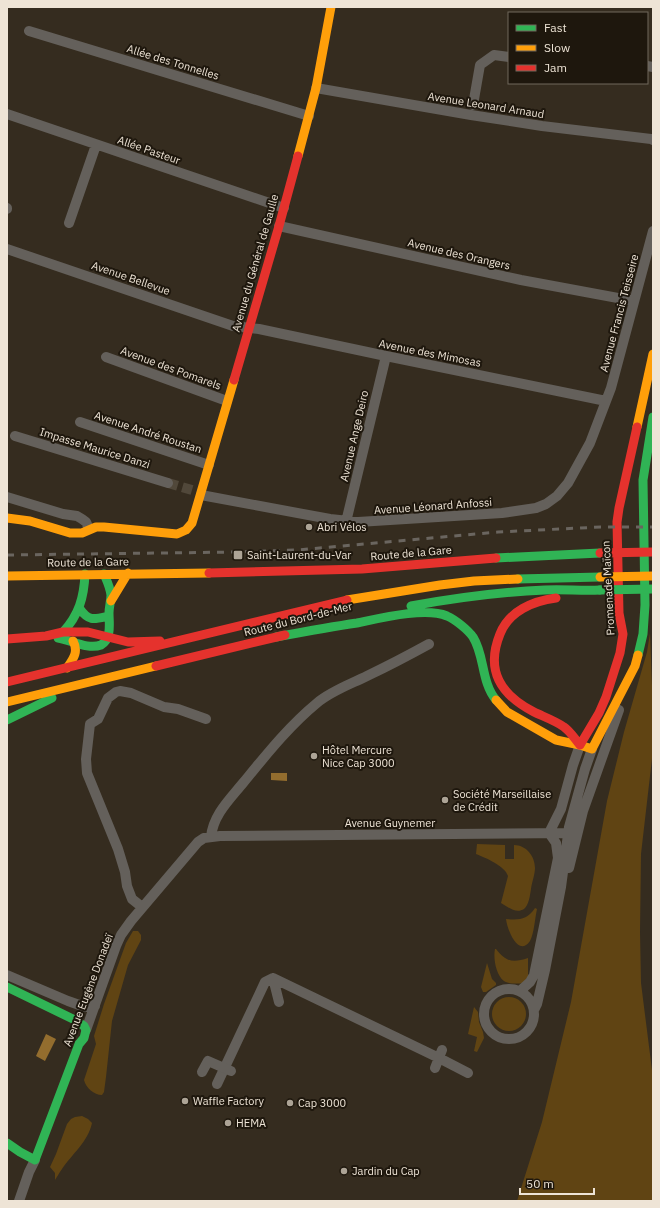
<svg xmlns="http://www.w3.org/2000/svg" width="660" height="1208" font-family="'IBM Plex Sans',sans-serif">
<style>
.green{fill:#604413}
.water{fill:#936d2e}
.lines{fill:none;stroke-linecap:round;stroke-linejoin:round}
.street-tunnel{stroke:#51483a;stroke-width:10;stroke-dasharray:10 5;stroke-linecap:butt}
.street{stroke:#64605b;stroke-width:10}
.fast{stroke:#30b455;stroke-width:9}
.slow{stroke:#ff9f0a;stroke-width:9}
.jam{stroke:#e5322d;stroke-width:9}
.rail{stroke:#6a655f;stroke-width:3;stroke-dasharray:7 7;stroke-linecap:butt}
.street-bridge{stroke:#64605b;stroke-width:10}
.fast-bridge{stroke:#30b455;stroke-width:9}
.slow-bridge{stroke:#ff9f0a;stroke-width:9}
.jam-bridge{stroke:#e5322d;stroke-width:9}
.poi-dot{fill:#ada496;stroke:#1e170d;stroke-width:1.5}
.labels{text-anchor:middle;dominant-baseline:central;stroke-width:4;stroke-linejoin:round;paint-order:stroke}
.street-label{font-size:11px;fill:#eee4d6;stroke:#1e170d}
.poi-label{font-size:11px;fill:#eee4d6;stroke:#1e170d;text-anchor:start}
</style>
<rect width="100%" height="100%" fill="#352c1f"/>
<path class="green" d="M 650,633 L 653,712 L 653,750 L 641,854 L 640,932 L 641,983 L 653,1078 L 653,1201 L 517,1201 L 542,1122 L 571,1002 L 607,801 L 624,732 L 647,652 Z
M 477,844 L 505,845 L 505,859 L 514,859 L 514,845 C 526,845 535,856 535,868 C 535,874 532,882 531,889 C 530,895 529,905 524,909 C 516,914 508,907 501,903 L 508,876 C 505,866 486,858 476,854 Z
M 535,908 L 537,909 C 535,918 534,934 530,941 C 518,958 507,929 506,919 C 519,920 527,920 535,908 Z
M 133,931 L 138,931 L 141,935 L 141,940 L 128,965 L 112,1021 L 106,1077 L 104,1092 L 102,1095 C 94,1095 86,1088 84,1080 L 96,1044 L 94,1036 L 104,1004 L 126,943 Z
M 495,949 L 496,949 C 506,962 513,963 528,958 L 528,977 L 523,983 C 518,984 508,984 504,981 C 496,975 493,958 495,949 Z
M 487,963 L 492,979 L 496,983 L 496,985 L 486,992 L 483,992 L 481,987 Z
M492 1014a17 17 0 1 1 34 0a17 17 0 1 1-34 0Z
M 474,1007 L 478,1012 L 479,1022 L 483,1032 L 484,1038 L 477,1052 L 474,1051 L 477,1037 L 468,1034 Z
M 82,1116 L 88,1119 L 92,1123 C 88,1142 72,1154 62,1169 C 59,1173 57,1177 55,1180 L 55,1173 L 50,1167 L 56,1154 L 67,1124 L 71,1119 L 75,1117 Z"/>
<path class="water" d="M 271,773 L 287,773 L 287,781 L 271,780 Z
M 46,1034 L 56,1039 L 45,1061 L 36,1056 Z"/>
<g class="lines">
<path class="street-tunnel" d="M 168,483 L 192,490"/>
<path class="street" d="M 29,31 L 309,116
M 647,66 L 653,67
M 316,88 L 471,115 L 542,126 L 651,139 L 653,140
M 473,105 L 480,65 L 494,55 L 509,57
M 7,114 L 284,208
M 7,209 L 7,208
M 69,223 L 96,145
M 279,226 L 521,280 L 634,301
M 7,249 L 233,326 L 259,329 L 386,356 L 606,401
M 106,357 L 227,401
M 80,422 L 209,465
M 15,436 L 168,483
M 201,495 L 330,519 L 358,522 L 502,513 L 536,508 L 546,504 L 557,496 L 568,483 L 590,443 L 611,388 L 653,231
M 7,497 L 63,514 L 77,516 L 82,519 L 86,522 L 89,529
M 346,522 L 386,356
M 549,833 L 561,809 L 573,765 L 580,745
M 211,837 C 213,815 230,799 243,783 C 266,755 289,726 317,703 C 331,691 351,684 367,676 C 388,666 409,655 429,644
M 569,868 L 583,811 L 619,710
M 142,907 L 132,899 L 127,886 L 125,872 L 118,849 L 87,773 L 86,759 L 90,724 L 98,719 L 108,698 L 116,692 L 120,691 L 131,693 L 164,707 L 178,709 L 206,719
M 7,975 L 68,1001 L 85,1007 L 95,1006
M 273,978 L 279,1002
M484 1014a25 25 0 1 1 50 0a25 25 0 1 1-50 0Z
M 520,991 L 530,982 L 534,975 L 558,858 L 556,843 L 549,833
M 534,1010 L 537,1004 L 545,970 L 561,887 L 569,827 L 585,769 L 592,749
M 86,1030 L 116,946 L 121,935 L 131,921 L 198,842 L 204,838 L 220,836 L 569,833
M 435,1068 L 442,1050
M 217,1084 L 265,982 L 273,978 L 439,1058 L 468,1073
M 19,1201 L 29,1172 L 35,1160"/>
<path class="fast" d="M 496,558 L 600,553
M 518,579 L 600,577
M 411,606 C 455,598 500,592 545,590 C 563,589 582,591 600,590
M 80,609 C 89,622 95,619 109,616
M 63,632 C 79,615 84,597 85,574
M 276,637 C 303,632 330,627 357,623 C 381,618 425,607 447,616 C 456,620 468,630 473,637 C 485,656 481,682 496,700
M 58,638 C 71,640 88,650 101,645 C 112,639 109,623 109,613 C 109,607 111,601 111,595 C 110,587 107,581 104,574
M 638,655 L 643,634 L 645,605 L 643,480 L 653,417
M 7,720 L 52,698
M 7,987 L 75,1020 L 84,1026 L 86,1030 L 84,1038 L 79,1044 L 35,1160 L 20,1152 L 7,1143"/>
<path class="slow" d="M 298,156 L 316,88 L 331,7
M 637,427 L 653,354
M 7,518 L 30,521 L 70,533 L 82,533 L 96,527 L 104,527 L 177,534 L 186,530 L 192,523 L 234,380
M 7,576 L 209,573
M 347,600 L 440,585 L 474,581 L 518,579
M 111,601 L 128,573
M 67,668 C 73,659 79,652 73,641
M 496,700 L 507,712 L 556,740 L 580,745 L 592,749 L 635,666 L 638,655
M 7,702 L 156,666"/>
<path class="jam" d="M 234,380 L 279,226 L 298,156
M 209,573 L 362,569 L 496,558
M 556,598 C 533,601 509,611 500,634 C 485,671 501,695 534,712 C 542,716 556,721 564,727 C 570,731 575,739 580,745
M 7,639 L 46,636 L 63,632 L 88,632 L 128,642 L 160,641
M 156,666 L 285,635
M 7,682 L 347,600
M 580,745 L 599,713 L 606,697 L 620,653 L 623,634 L 619,613 L 617,522 L 619,508 L 637,427"/>
<path class="rail" d="M 7,555 L 238,552 L 297,550 L 498,532 L 601,527 L 653,527"/>
<path class="street-bridge" d="M 202,1072 L 208,1061 L 231,1071"/>
<path class="fast-bridge" d="M 600,590 L 653,589"/>
<path class="slow-bridge" d="M 600,577 L 653,576"/>
<path class="jam-bridge" d="M 600,553 L 653,552"/>
</g>
<g class="poi-dot">
<circle cx="309" cy="527" r="4"/>
<rect x="233" y="550" width="10" height="10" rx="2"/>
<circle cx="314" cy="756" r="4"/>
<circle cx="445" cy="800" r="4"/>
<circle cx="185" cy="1101" r="4"/>
<circle cx="290" cy="1103" r="4"/>
<circle cx="228" cy="1123" r="4"/>
<circle cx="344" cy="1171" r="4"/>
</g>
<g class="labels">
<g class="street-label">
<text transform="translate(173 62) rotate(17)">Allée des Tonnelles</text>
<text transform="translate(486 105) rotate(9)">Avenue Leonard Arnaud</text>
<text transform="translate(149 150) rotate(19)">Allée Pasteur</text>
<text transform="translate(459 254) rotate(13)">Avenue des Orangers</text>
<text transform="translate(255 263) rotate(-74)">Avenue du Général de Gaulle</text>
<text transform="translate(131 278) rotate(19)">Avenue Bellevue</text>
<text transform="translate(619 313) rotate(-75)">Avenue Francis Teisseire</text>
<text transform="translate(430 353) rotate(11)">Avenue des Mimosas</text>
<text transform="translate(171 368) rotate(20)">Avenue des Pomarels</text>
<text transform="translate(148 432) rotate(18)">Avenue André Roustan</text>
<text transform="translate(354 436) rotate(-77)">Avenue Ange Deiro</text>
<text transform="translate(95 448) rotate(17)">Impasse Maurice Danzi</text>
<text transform="translate(433 506) rotate(-4)">Avenue Léonard Anfossi</text>
<text transform="translate(411 553) rotate(-5)">Route de la Gare</text>
<text transform="translate(88 562) rotate(-1)">Route de la Gare</text>
<text transform="translate(608 588) rotate(-93)">Promenade Maïcon</text>
<text transform="translate(298 619) rotate(-14)">Route du Bord-de-Mer</text>
<text x="390" y="823">Avenue Guynemer</text>
<text transform="translate(88 990) rotate(-69)">Avenue Eugène Donadeï</text>
</g>
<g class="poi-label">
<text x="317" y="527">Abri Vélos</text>
<text x="247" y="555">Saint-Laurent-du-Var</text>
<text x="322" y="750">Hôtel Mercure<tspan x="322" dy="13">Nice Cap 3000</tspan></text>
<text x="453" y="794">Société Marseillaise<tspan x="453" dy="13">de Crédit</tspan></text>
<text x="193" y="1101">Waffle Factory</text>
<text x="298" y="1103">Cap 3000</text>
<text x="236" y="1123">HEMA</text>
<text x="352" y="1171">Jardin du Cap</text>
</g>
</g>
<rect width="660" height="1208" fill="none" stroke="#eee4d6" stroke-width="16"/>
<rect x="508" y="12" width="140" height="72" fill="#1e170d" stroke="#71695d"/>
<rect x="516" y="25" width="20" height="6" fill="#30b455" stroke="#71695d"/>
<text x="544" y="32" font-size="12" fill="#eee4d6">Fast</text>
<rect x="516" y="45" width="20" height="6" fill="#ff9f0a" stroke="#71695d"/>
<text x="544" y="52" font-size="12" fill="#eee4d6">Slow</text>
<rect x="516" y="65" width="20" height="6" fill="#e5322d" stroke="#71695d"/>
<text x="544" y="72" font-size="12" fill="#eee4d6">Jam</text>
<path d="M520 1188v6h74v-6" fill="none" stroke="#eee4d6" stroke-width="2"/>
<text x="526" y="1188" font-size="12" fill="#eee4d6" stroke="#1e170d" stroke-width="3" paint-order="stroke">50 m</text>
</svg>
